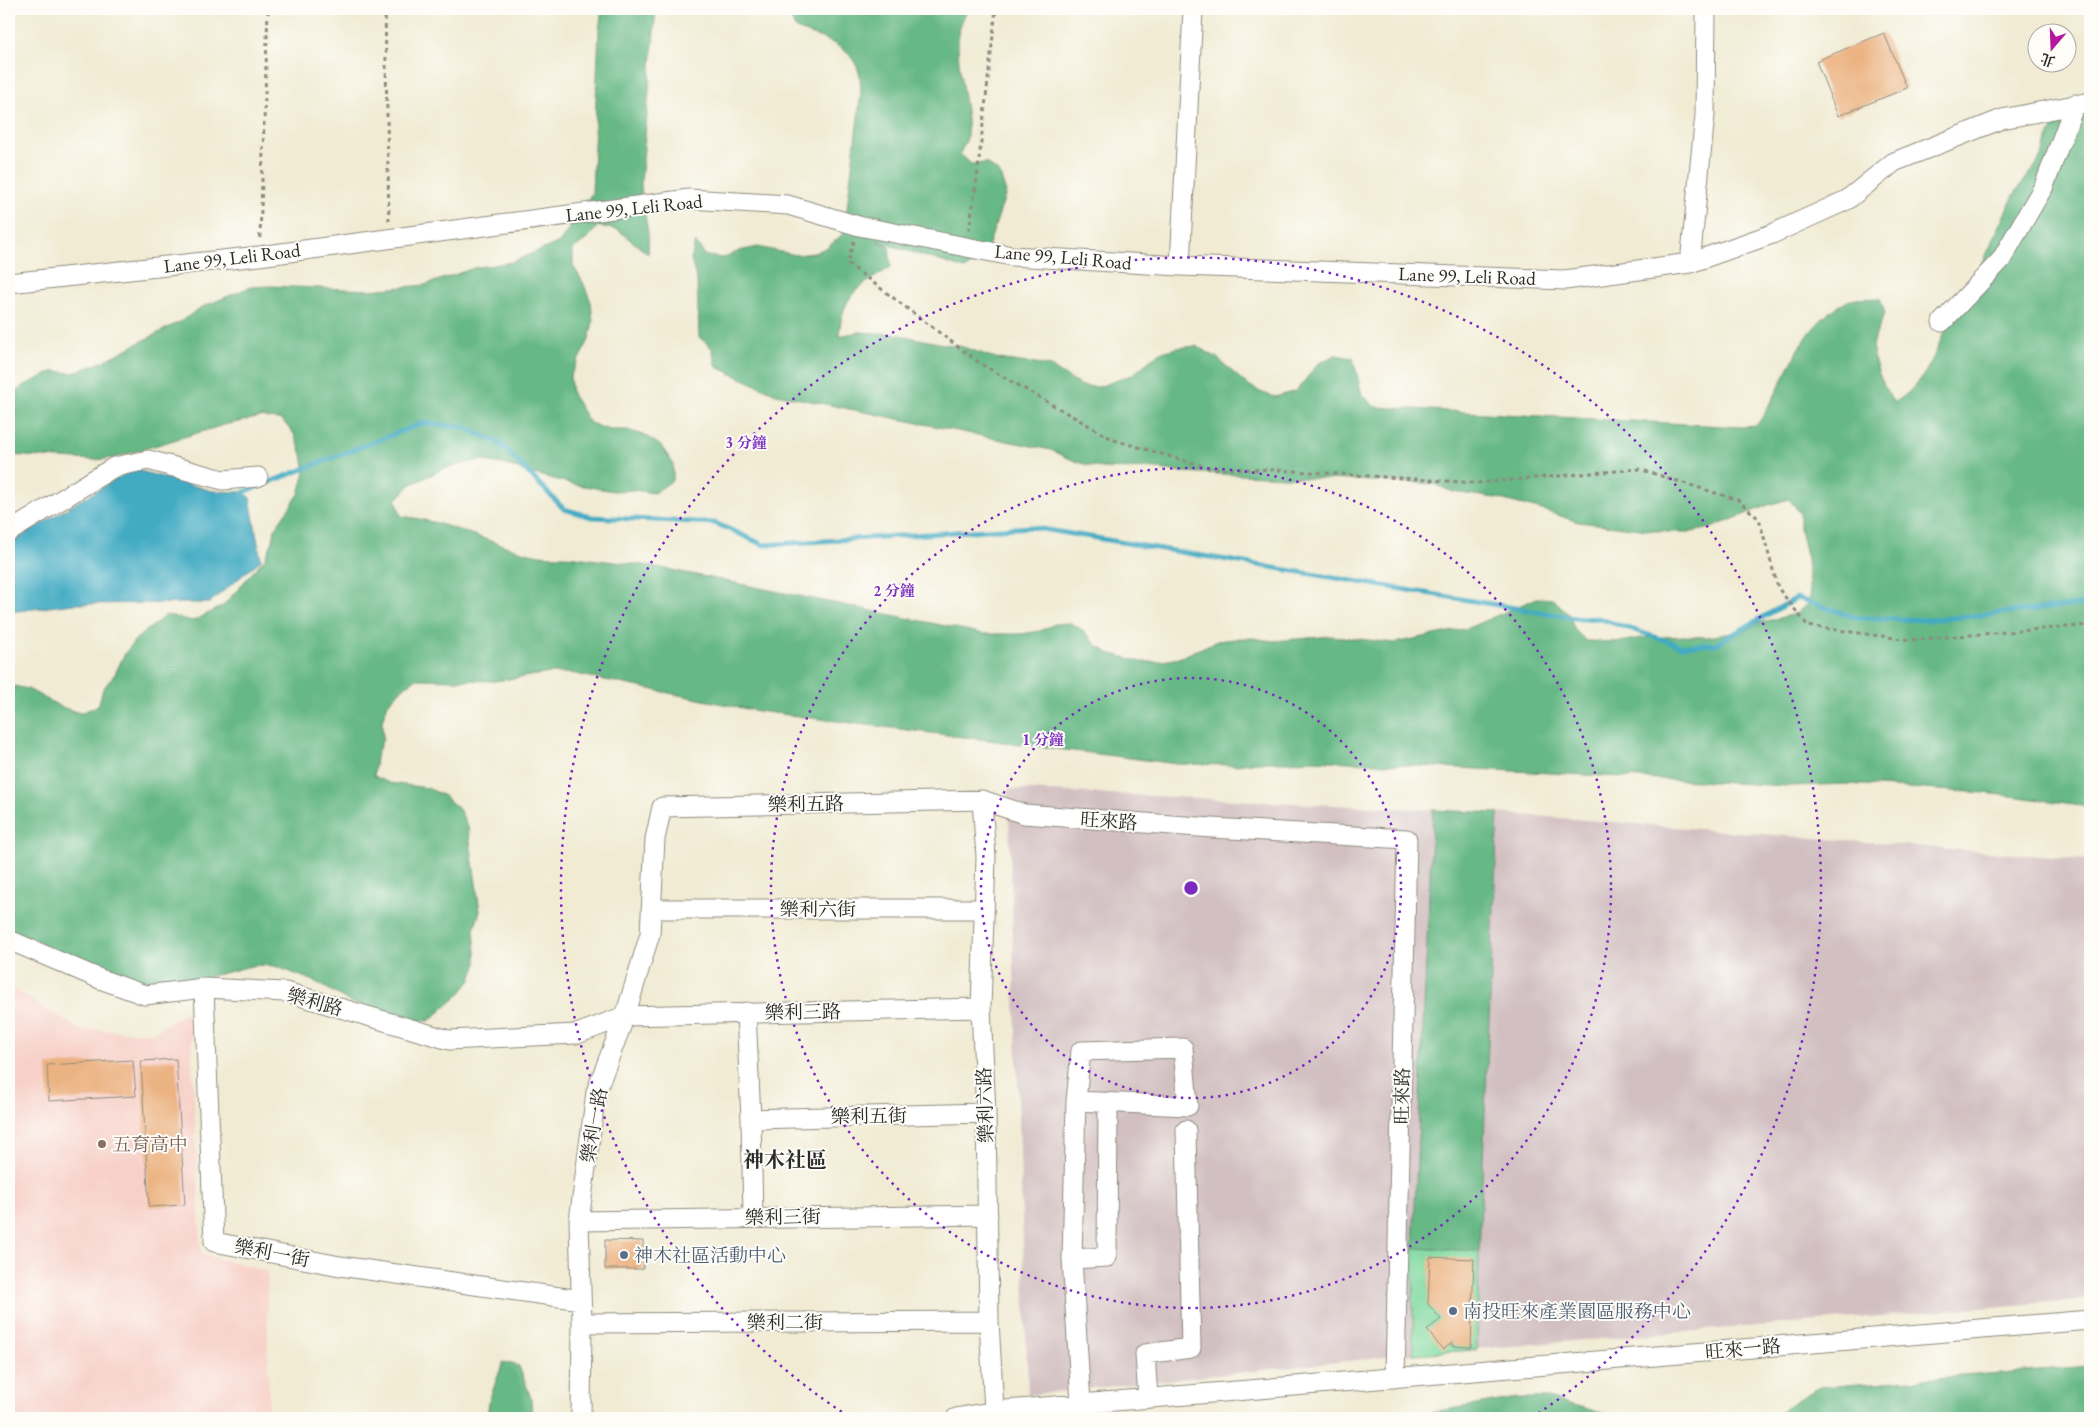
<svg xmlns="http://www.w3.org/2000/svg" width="2099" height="1427" font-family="'EB Garamond','Noto Serif TC',serif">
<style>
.built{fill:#f7d1c9}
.industrial{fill:#d2bfc1}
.green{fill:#7dd89e;stroke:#548264}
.forest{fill:#66b885;stroke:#487258}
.water{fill:#43abc3;stroke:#376b77}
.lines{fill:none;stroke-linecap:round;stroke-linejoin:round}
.stream{stroke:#43abc3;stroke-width:5}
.building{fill:#ecb382}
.minor-casing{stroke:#8e8b7f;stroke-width:21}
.path{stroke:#8e8b7f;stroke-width:3;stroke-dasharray:4 4;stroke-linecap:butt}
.minor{stroke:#fff;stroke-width:19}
.ring{fill:none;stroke:#7b2cbf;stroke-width:2.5;stroke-dasharray:2.5 5}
.education-dot{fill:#8d6e63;stroke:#fdfcf7;stroke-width:2}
.service-dot{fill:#5c6f8a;stroke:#fdfcf7;stroke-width:2}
.labels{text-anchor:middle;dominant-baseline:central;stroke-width:4;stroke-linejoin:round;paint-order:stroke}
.street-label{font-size:19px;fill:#2b2b2b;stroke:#fdfcf7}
.education-label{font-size:19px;fill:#785e54;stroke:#fdfcf7;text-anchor:start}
.service-label{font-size:19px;fill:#4e5e75;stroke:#fdfcf7;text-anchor:start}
.quarter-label{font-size:21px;font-weight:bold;fill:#2b2b2b;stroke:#fdfcf7}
.centre{fill:#7b2cbf;stroke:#fdfcf7;stroke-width:2.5}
.ring-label{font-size:15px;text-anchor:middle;font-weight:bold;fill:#7b2cbf;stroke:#fdfcf7;stroke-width:4;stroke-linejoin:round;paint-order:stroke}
</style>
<rect width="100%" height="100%" fill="#fdfcf7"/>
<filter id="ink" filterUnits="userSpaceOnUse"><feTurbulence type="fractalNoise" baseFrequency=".02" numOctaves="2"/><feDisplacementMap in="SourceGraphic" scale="10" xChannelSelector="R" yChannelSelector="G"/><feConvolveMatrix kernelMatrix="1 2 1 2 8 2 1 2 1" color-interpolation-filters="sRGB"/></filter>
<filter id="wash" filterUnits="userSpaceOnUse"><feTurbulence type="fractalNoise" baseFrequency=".0096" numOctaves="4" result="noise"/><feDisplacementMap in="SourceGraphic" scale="20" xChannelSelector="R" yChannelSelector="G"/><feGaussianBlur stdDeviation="1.12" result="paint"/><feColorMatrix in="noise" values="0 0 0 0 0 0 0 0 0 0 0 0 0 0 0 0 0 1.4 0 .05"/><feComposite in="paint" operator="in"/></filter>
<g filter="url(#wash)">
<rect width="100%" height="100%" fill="#f1ebd3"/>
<path class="built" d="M 9,986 L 79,1029 L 152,1033 L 190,1010 L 201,1254 L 267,1271 L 269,1418 L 9,1418 Z"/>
<path class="industrial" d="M 1008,789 L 1498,813 L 2090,860 L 2090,1299 L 1413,1354 L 1028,1395 Z"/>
<path class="green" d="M 1413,1248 L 1479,1251 L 1477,1350 L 1413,1354 Z"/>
<path class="forest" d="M 602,9 L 656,9 L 641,183 C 641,207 651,229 648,254 L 618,230 L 598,226 L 587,239 L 573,249 L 573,266 L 583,282 L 591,302 L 593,322 L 589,340 L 570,376 L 572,394 L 590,423 L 609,430 L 628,430 L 648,437 L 661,446 L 673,463 L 673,480 L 654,493 L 634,490 L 614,491 L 577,485 L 530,473 L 503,464 L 480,460 L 443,469 L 410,485 L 396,500 L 401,516 C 448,521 489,544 534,554 C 548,557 562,555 576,557 C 601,561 627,563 652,566 L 985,634 L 1022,634 L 1040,631 L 1055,624 L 1071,623 L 1085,632 L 1096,645 L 1109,653 L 1141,662 L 1158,662 L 1179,658 L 1217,641 L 1235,639 L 1252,638 L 1273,641 L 1332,636 L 1394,643 L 1468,628 L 1537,598 L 1553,599 L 1568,613 L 1575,630 L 1586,641 L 1620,642 L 1641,638 L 1684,636 L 1707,637 L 1744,631 L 1759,623 L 1795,614 L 1810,602 L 1807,559 L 1800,530 L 1800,513 L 1789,499 L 1768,505 L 1711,528 L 1692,532 L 1667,532 L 1578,522 L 1539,509 L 1496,498 L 1453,492 L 1434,484 L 1178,472 C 1153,466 1129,470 1103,468 C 1085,466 1067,458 1051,450 L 776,394 L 717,367 L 712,348 L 699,337 L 697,281 L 691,260 L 695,242 L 706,256 L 724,258 L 739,251 L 758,247 L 796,255 L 814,253 L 828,247 L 844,233 L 861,92 C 860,86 861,78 859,72 C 850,44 821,38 796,29 L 785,9 L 970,9 C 943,35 971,102 967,136 C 967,142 962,148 960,154 L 971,164 L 987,163 L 1000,174 L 1006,193 L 988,247 L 979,261 L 965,269 L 877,241 L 889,247 L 891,267 C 857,289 843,292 839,336 L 859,332 L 895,334 L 943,344 L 960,346 L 998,359 L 1050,366 L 1081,386 L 1098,387 L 1132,375 L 1159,353 L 1176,348 L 1196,346 L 1216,357 L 1244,382 L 1260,392 L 1275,397 L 1296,391 L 1319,363 L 1335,355 L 1353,358 L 1362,395 L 1375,407 L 1741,427 L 1756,426 C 1787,385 1796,327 1846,302 C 1855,297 1870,299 1880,298 L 1885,314 C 1880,325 1872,340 1873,352 C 1875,367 1885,390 1894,403 C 1934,378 1935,344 1957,306 C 1965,292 1975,279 1982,264 C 1993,242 2002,217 2014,195 C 2021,183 2031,174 2038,162 C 2047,147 2049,126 2064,117 C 2072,112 2083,113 2090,115 L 2090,806 L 1985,793 L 1848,784 L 1787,786 L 1313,760 L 1289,762 L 1257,762 L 1236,765 L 1177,764 L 757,711 L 571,673 L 551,673 L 495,681 L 416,679 L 402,689 L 388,704 L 382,721 L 383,738 L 376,757 L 374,776 L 389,783 L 428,788 L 444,796 L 459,809 L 468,827 L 480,911 L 474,930 L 477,963 L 471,980 L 459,995 L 429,1021 L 389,1018 L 352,1003 L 316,982 L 275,966 L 255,965 L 161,989 L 140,990 L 9,929 L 9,685 L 28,689 L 61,707 L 80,713 L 98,706 L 103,689 L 115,674 L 124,655 L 135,640 L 166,615 L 193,621 L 223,606 L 265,558 L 273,541 L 275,528 L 299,494 L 305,472 L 302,454 L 294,434 L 282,420 L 261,417 L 224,425 L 114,458 L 94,460 L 9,455 L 9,398 L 23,386 L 54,371 L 73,373 L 102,362 L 183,320 L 200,308 L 250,287 L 270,286 L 370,290 L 425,285 L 474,268 L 512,262 L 560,242 L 592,193 L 599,30 Z
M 1433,810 L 1498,813 L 1479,1251 L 1413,1248 Z
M 503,1362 L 519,1366 L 531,1398 L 532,1418 L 487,1418 L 489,1401 Z
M 2090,1366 L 2090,1418 L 1776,1418 C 1789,1405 1803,1395 1821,1387 Z
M 1517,1398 L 1548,1398 L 1613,1416 L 1629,1418 L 1398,1418 Z"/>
<path class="water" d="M 133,469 L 213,491 L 244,492 L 250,498 L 261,560 L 209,603 L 73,604 L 9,612 L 9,543 Z"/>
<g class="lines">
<path class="stream" d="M 244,492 L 423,423 L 463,427 L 498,442 L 564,509 L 592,517 L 715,523 L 764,545 L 1030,527 L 1581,619 L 1598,618 L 1682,646 L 1716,644 L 1797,598 L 1857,618 L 1931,620 L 2090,604"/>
</g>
<g id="blocks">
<path class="building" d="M 1884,33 L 1907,88 L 1838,116 L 1816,61 Z
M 176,1059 L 185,1205 L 149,1207 L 141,1061 Z
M 133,1060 L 136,1096 L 49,1101 L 47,1065 Z
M 605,1240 L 643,1241 L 643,1269 L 605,1269 Z
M 1430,1257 L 1474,1259 L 1471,1347 L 1452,1346 L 1453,1342 L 1443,1350 L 1427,1330 L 1441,1319 L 1428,1304 Z"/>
</g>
</g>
<g filter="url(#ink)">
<use href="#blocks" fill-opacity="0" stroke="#8e8b7f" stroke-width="1"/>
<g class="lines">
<g class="minor-casing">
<path id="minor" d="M 1690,263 L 1705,115 L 1706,9
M 1180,266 L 1193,9
M 9,283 L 259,256 L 689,199 L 788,205 L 859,226 L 1012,256 L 1180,266 L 1565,280 L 1690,263 L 1772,234 L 1847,200 L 1894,162 L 2002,119 L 2090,102
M 1942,322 L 2001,260 L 2044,186 L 2075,104
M 9,532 L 114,467 L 148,460 L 223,480 L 258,477
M 982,800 L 986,857 L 981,1008 L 986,1113 L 989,1321 L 994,1411
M 651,909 L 984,909
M 9,940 L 100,979 L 145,995 L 204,988 L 286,992 L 449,1040 L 577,1034 L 625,1016 L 981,1008
M 204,988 L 214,1242 L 340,1266 L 581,1300
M 746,1012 L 751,1119 L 753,1217
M 1076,1101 L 1081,1051 L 1183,1048 L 1188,1106 L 1076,1101 L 1072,1259 L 1081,1403
M 751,1119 L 986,1113
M 579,1221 L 988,1215
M 1072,1259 L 1107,1257 L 1108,1102
M 582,1323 L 989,1321
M 1148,1398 L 1145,1354 L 1191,1348 L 1186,1130
M 581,1418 L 582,1323 L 579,1221 L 596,1092 L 625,1016 L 650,934 L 655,839 L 662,807 L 982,800 L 1024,814 L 1212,828 L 1407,839 L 1395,1378
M 956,1418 L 994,1411 L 2090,1320"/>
</g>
<path class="path" d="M 385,9 L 389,223
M 969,231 L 977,178 L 996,9
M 260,238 L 268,9
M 854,241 L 847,263 L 981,364 L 1114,440 L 1209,468 L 1280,470 L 1476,483 L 1639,469 L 1738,500 L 1759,519 L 1778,588 L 1808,626 L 1910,640 L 2090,625"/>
<use href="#minor" class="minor"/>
</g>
</g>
<g class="ring">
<circle cx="1191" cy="888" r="210"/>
<circle cx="1191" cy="888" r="420"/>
<path d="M848 1416A630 630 0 1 1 1534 1416"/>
</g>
<circle class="education-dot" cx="102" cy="1144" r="5"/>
<g class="service-dot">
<circle cx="624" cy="1255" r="5"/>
<circle cx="1453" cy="1311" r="5"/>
</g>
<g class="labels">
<g class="street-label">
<text transform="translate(634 208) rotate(-6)">Lane 99, Leli Road</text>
<text transform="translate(1063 257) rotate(5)">Lane 99, Leli Road</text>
<text transform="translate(232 258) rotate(-7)">Lane 99, Leli Road</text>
<text transform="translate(1467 276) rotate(2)">Lane 99, Leli Road</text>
<text transform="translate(806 804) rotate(-1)">樂利五路</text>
<text transform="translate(1109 821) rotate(4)">旺來路</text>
<text x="818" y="909">樂利六街</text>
<text transform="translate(315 1002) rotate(16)">樂利路</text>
<text transform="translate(803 1012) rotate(-1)">樂利三路</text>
<text transform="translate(1402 1096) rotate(-89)">旺來路</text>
<text transform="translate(985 1105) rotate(-92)">樂利六路</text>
<text transform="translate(869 1116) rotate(-1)">樂利五街</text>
<text transform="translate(594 1125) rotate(-80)">樂利一路</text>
<text transform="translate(783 1217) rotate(-1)">樂利三街</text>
<text transform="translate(272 1253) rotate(11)">樂利一街</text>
<text x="785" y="1322">樂利二街</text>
<text transform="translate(1743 1349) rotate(-5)">旺來一路</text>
</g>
<g class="education-label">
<text x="112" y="1144">五育高中</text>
</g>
<g class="service-label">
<text x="634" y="1255">神木社區活動中心</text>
<text x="1463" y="1311">南投旺來產業園區服務中心</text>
</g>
<g class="quarter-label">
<text x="785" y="1159">神木社區</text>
</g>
</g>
<circle cx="1191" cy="888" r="8" class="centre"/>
<g class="ring-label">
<text x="746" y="448">3 分鐘</text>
<text x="894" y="596">2 分鐘</text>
<text x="1043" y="745">1 分鐘</text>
</g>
<rect width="2099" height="1427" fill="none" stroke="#fdfcf7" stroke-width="30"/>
<g transform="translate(2052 48) rotate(199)"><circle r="24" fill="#fdfcf7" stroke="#a9a8a5"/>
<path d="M0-4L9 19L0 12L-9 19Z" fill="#b5179e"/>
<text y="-8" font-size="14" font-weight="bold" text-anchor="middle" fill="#2b2b2b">北</text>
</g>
</svg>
